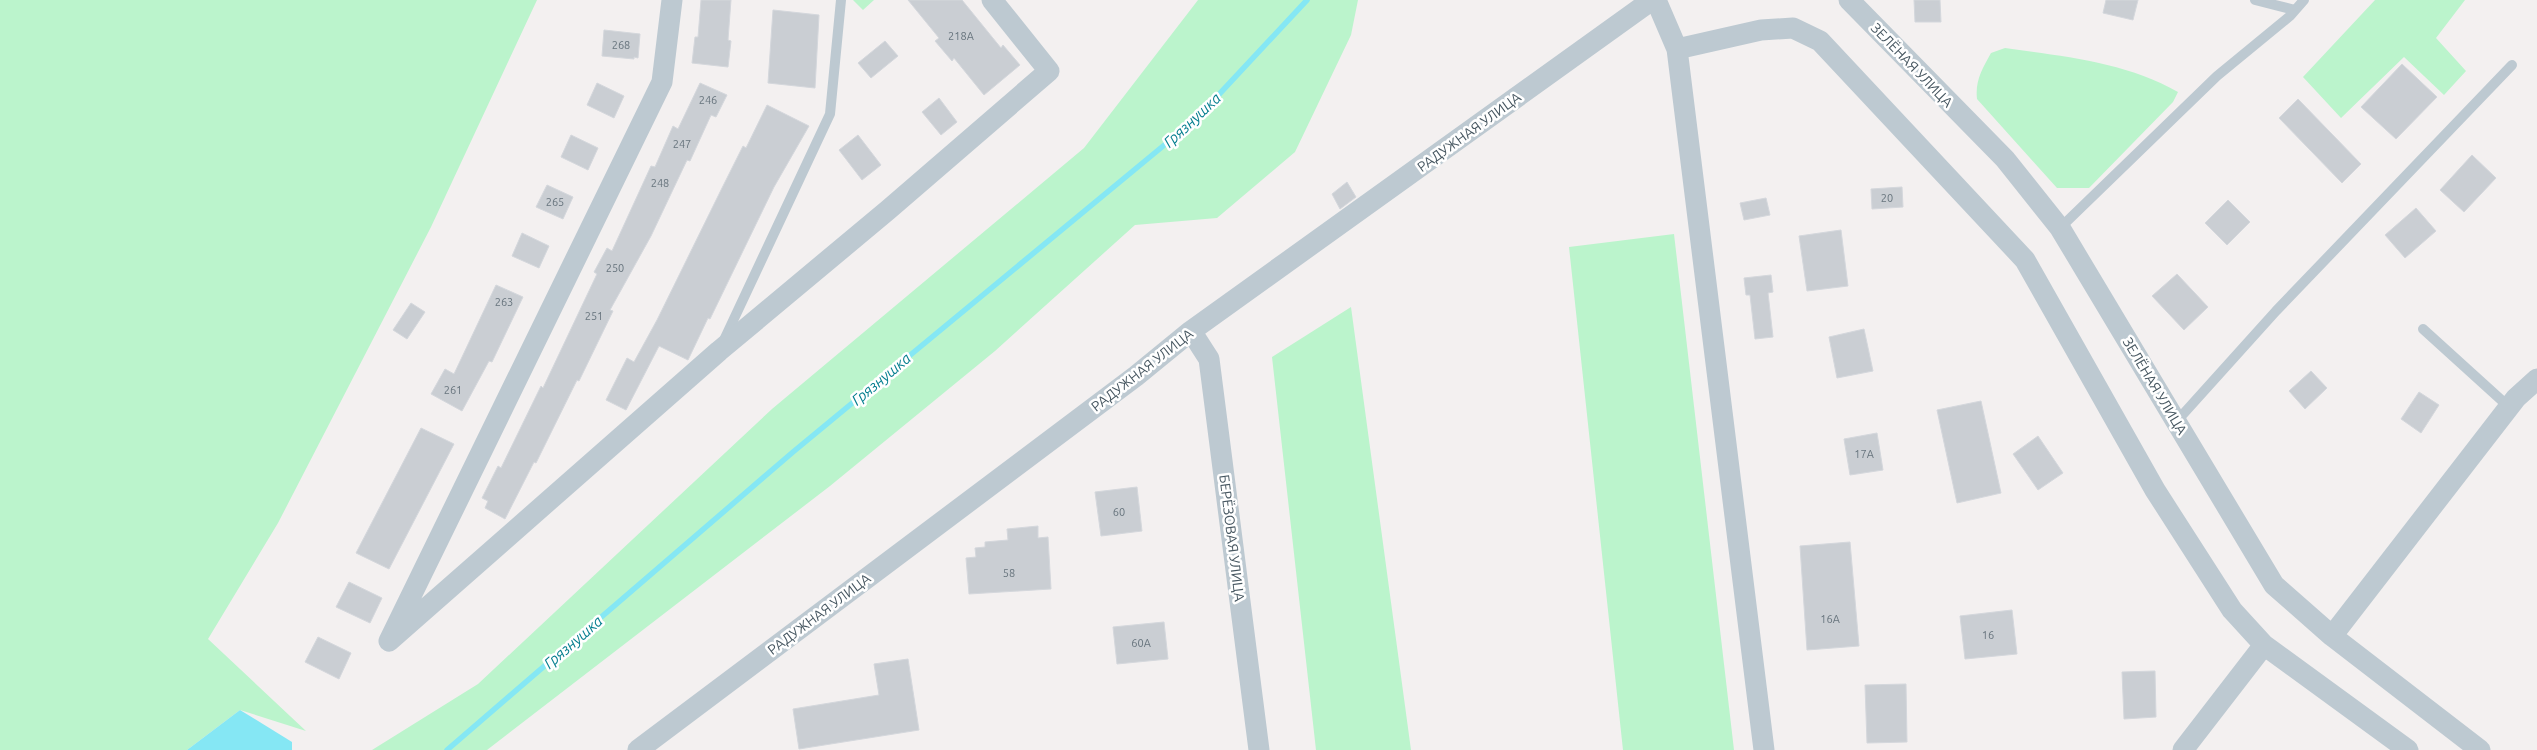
<svg xmlns="http://www.w3.org/2000/svg" width="2537" height="750" font-family="Ubuntu,sans-serif">
<style>
.green{fill:#bbf4cc}
.water{fill:#85e7f4}
.lines{fill:none;stroke-linecap:round;stroke-linejoin:round}
.stream{stroke:#85e7f4;stroke-width:5.5}
.building{fill:#caced3;stroke:#d4d7dc}
.lane{stroke:#bdc9d1;stroke-width:10}
.street{stroke:#bdc9d1;stroke-width:21}
.labels{text-anchor:middle;dominant-baseline:central;stroke-width:5;stroke-linejoin:round;paint-order:stroke}
.number-label{font-size:11px;fill:#67747d}
.street-label{font-size:14px;fill:#465660;stroke:#fff}
.water-label{font-size:15px;font-style:italic;fill:#047e8f;stroke:#fff}
</style>
<rect width="100%" height="100%" fill="#f3f0f0"/>
<path class="green" d="M 0,0 L 537,0 L 431,227 L 278,523 L 208,639 L 306,731 L 240,710 L 187,750 L 0,750 Z
M 853,0 L 874,0 L 863,10 Z
M 1198,0 L 1358,0 L 1351,35 L 1295,152 L 1217,218 L 1135,225 L 995,351 L 830,486 L 487,750 L 372,750 L 478,684 L 772,409 L 1084,148 Z
M 2375,0 L 2465,0 L 2436,38 L 2466,71 L 2444,95 L 2404,57 L 2341,118 L 2303,77 Z
M 2005,48 C 2063,56 2126,62 2178,92 L 2173,102 L 2089,188 L 2057,188 L 1977,99 C 1975,81 1982,69 1991,53 Z
M 1674,234 L 1734,750 L 1623,750 L 1569,247 Z
M 1351,307 L 1411,750 L 1316,750 L 1272,357 Z"/>
<path class="water" d="M 240,710 L 292,742 L 292,750 L 187,750 Z"/>
<g class="lines">
<path class="stream" d="M 447,750 L 793,452 L 1197,118 L 1307,0"/>
</g>
<path class="building" d="M 701,0 L 731,0 L 728,40 L 731,41 L 728,67 L 692,63 L 695,37 L 698,37 Z
M 908,0 L 962,0 L 1001,48 L 1003,45 L 1020,65 L 984,95 L 954,58 L 952,61 L 935,41 L 939,38 Z
M 1914,0 L 1940,0 L 1941,22 L 1915,22 Z
M 2106,0 L 2138,0 L 2133,20 L 2103,13 Z
M 773,10 L 819,15 L 815,88 L 768,83 Z
M 604,30 L 640,34 L 638,58 L 634,57 L 634,59 L 602,56 Z
M 885,41 L 898,56 L 871,78 L 858,63 Z
M 2402,64 L 2437,97 L 2396,139 L 2361,107 Z
M 597,83 L 624,96 L 614,118 L 587,105 Z
M 700,83 L 727,95 L 716,117 L 711,115 L 690,161 L 687,160 L 651,236 L 610,310 L 613,311 L 579,381 L 577,380 L 536,463 L 534,462 L 505,519 L 485,508 L 488,501 L 482,498 L 498,466 L 501,468 L 541,386 L 543,388 L 597,274 L 594,272 L 607,248 L 612,251 L 651,166 L 655,167 L 673,126 L 678,129 Z
M 939,98 L 957,122 L 941,135 L 922,112 Z
M 2298,99 L 2361,164 L 2342,183 L 2279,118 Z
M 767,105 L 809,126 L 774,187 L 710,319 L 708,318 L 688,360 L 659,346 L 626,410 L 606,400 L 627,358 L 634,362 L 657,320 L 721,190 L 743,146 L 746,148 Z
M 571,135 L 598,148 L 588,170 L 561,157 Z
M 858,135 L 881,165 L 862,180 L 839,150 Z
M 2472,155 L 2496,178 L 2464,212 L 2440,190 Z
M 1347,182 L 1356,197 L 1340,209 L 1332,194 Z
M 547,185 L 573,197 L 563,219 L 536,207 Z
M 1902,187 L 1903,207 L 1872,209 L 1871,189 Z
M 1766,198 L 1770,215 L 1744,220 L 1740,203 Z
M 2228,200 L 2250,222 L 2227,245 L 2205,223 Z
M 2416,208 L 2436,231 L 2405,258 L 2385,235 Z
M 1841,230 L 1848,286 L 1807,291 L 1799,236 Z
M 522,233 L 549,246 L 539,268 L 512,256 Z
M 2177,274 L 2208,307 L 2184,330 L 2152,296 Z
M 1771,275 L 1773,292 L 1768,293 L 1773,337 L 1755,339 L 1750,295 L 1746,295 L 1744,278 Z
M 496,285 L 523,297 L 492,362 L 489,361 L 462,411 L 431,394 L 445,369 L 454,374 Z
M 411,303 L 425,312 L 407,339 L 393,330 Z
M 1864,329 L 1873,371 L 1837,378 L 1829,337 Z
M 2311,371 L 2327,388 L 2305,409 L 2289,391 Z
M 2419,392 L 2439,405 L 2421,433 L 2401,419 Z
M 1981,401 L 2001,493 L 1957,503 L 1937,410 Z
M 421,428 L 454,444 L 389,569 L 356,553 Z
M 1877,433 L 1883,470 L 1850,475 L 1844,439 Z
M 2038,436 L 2063,473 L 2038,490 L 2013,454 Z
M 1137,487 L 1142,531 L 1101,536 L 1095,492 Z
M 1038,526 L 1038,538 L 1048,537 L 1051,589 L 969,594 L 966,558 L 976,557 L 975,548 L 985,547 L 985,542 L 1008,540 L 1007,529 Z
M 1850,542 L 1859,646 L 1807,650 L 1800,546 Z
M 349,582 L 382,598 L 370,623 L 336,607 Z
M 2012,610 L 2017,654 L 1965,659 L 1960,616 Z
M 1164,622 L 1168,659 L 1117,664 L 1113,627 Z
M 318,637 L 351,653 L 339,679 L 305,662 Z
M 908,659 L 919,730 L 799,749 L 793,709 L 879,695 L 874,664 Z
M 2155,671 L 2156,717 L 2124,719 L 2122,672 Z
M 1906,684 L 1907,742 L 1867,743 L 1865,685 Z"/>
<g class="lines">
<path class="lane" d="M 2255,0 L 2295,10
M 2060,228 L 2217,76 L 2290,16 L 2304,0
M 2423,329 L 2509,407
M 724,340 L 830,114 L 841,0
M 2176,422 L 2276,311 L 2512,65"/>
<path class="street" d="M 672,0 L 662,82 L 389,641 L 719,351 L 888,210 L 1049,71 L 992,0
M 1656,0 L 1677,49 L 1764,750
M 1849,0 L 2005,159 L 2060,228 L 2274,585 L 2332,636 L 2480,750
M 1677,49 L 1761,30 L 1793,28 L 1820,41 L 2025,260 L 2155,490 L 2232,610 L 2264,645 L 2408,750
M 1191,331 L 1209,359 L 1259,750
M 2332,636 L 2516,398 L 2537,379
M 638,750 L 1136,376 L 1191,331 L 1652,0
M 2183,750 L 2264,645"/>
</g>
<g class="labels">
<g class="number-label">
<text x="961" y="36">218А</text>
<text x="621" y="45">268</text>
<text x="708" y="100">246</text>
<text x="682" y="144">247</text>
<text x="660" y="183">248</text>
<text x="1887" y="198">20</text>
<text x="555" y="202">265</text>
<text x="615" y="268">250</text>
<text x="504" y="302">263</text>
<text x="594" y="316">251</text>
<text x="453" y="390">261</text>
<text x="1864" y="454">17А</text>
<text x="1119" y="512">60</text>
<text x="1009" y="573">58</text>
<text x="1830" y="619">16А</text>
<text x="1988" y="635">16</text>
<text x="1141" y="643">60А</text>
</g>
<g class="street-label">
<text transform="translate(1912 65) rotate(46)">ЗЕЛЁНАЯ УЛИЦА</text>
<text transform="translate(1469 132) rotate(-36)">РАДУЖНАЯ УЛИЦА</text>
<text transform="translate(1142 370) rotate(-38)">РАДУЖНАЯ УЛИЦА</text>
<text transform="translate(2155 386) rotate(59)">ЗЕЛЁНАЯ УЛИЦА</text>
<text transform="translate(1232 538) rotate(83)">БЕРЁЗОВАЯ УЛИЦА</text>
<text transform="translate(819 614) rotate(-37)">РАДУЖНАЯ УЛИЦА</text>
</g>
<g class="water-label">
<text transform="translate(1192 120) rotate(-43)">Грязнушка</text>
<text transform="translate(881 379) rotate(-40)">Грязнушка</text>
<text transform="translate(573 642) rotate(-41)">Грязнушка</text>
</g>
</g>
</svg>
